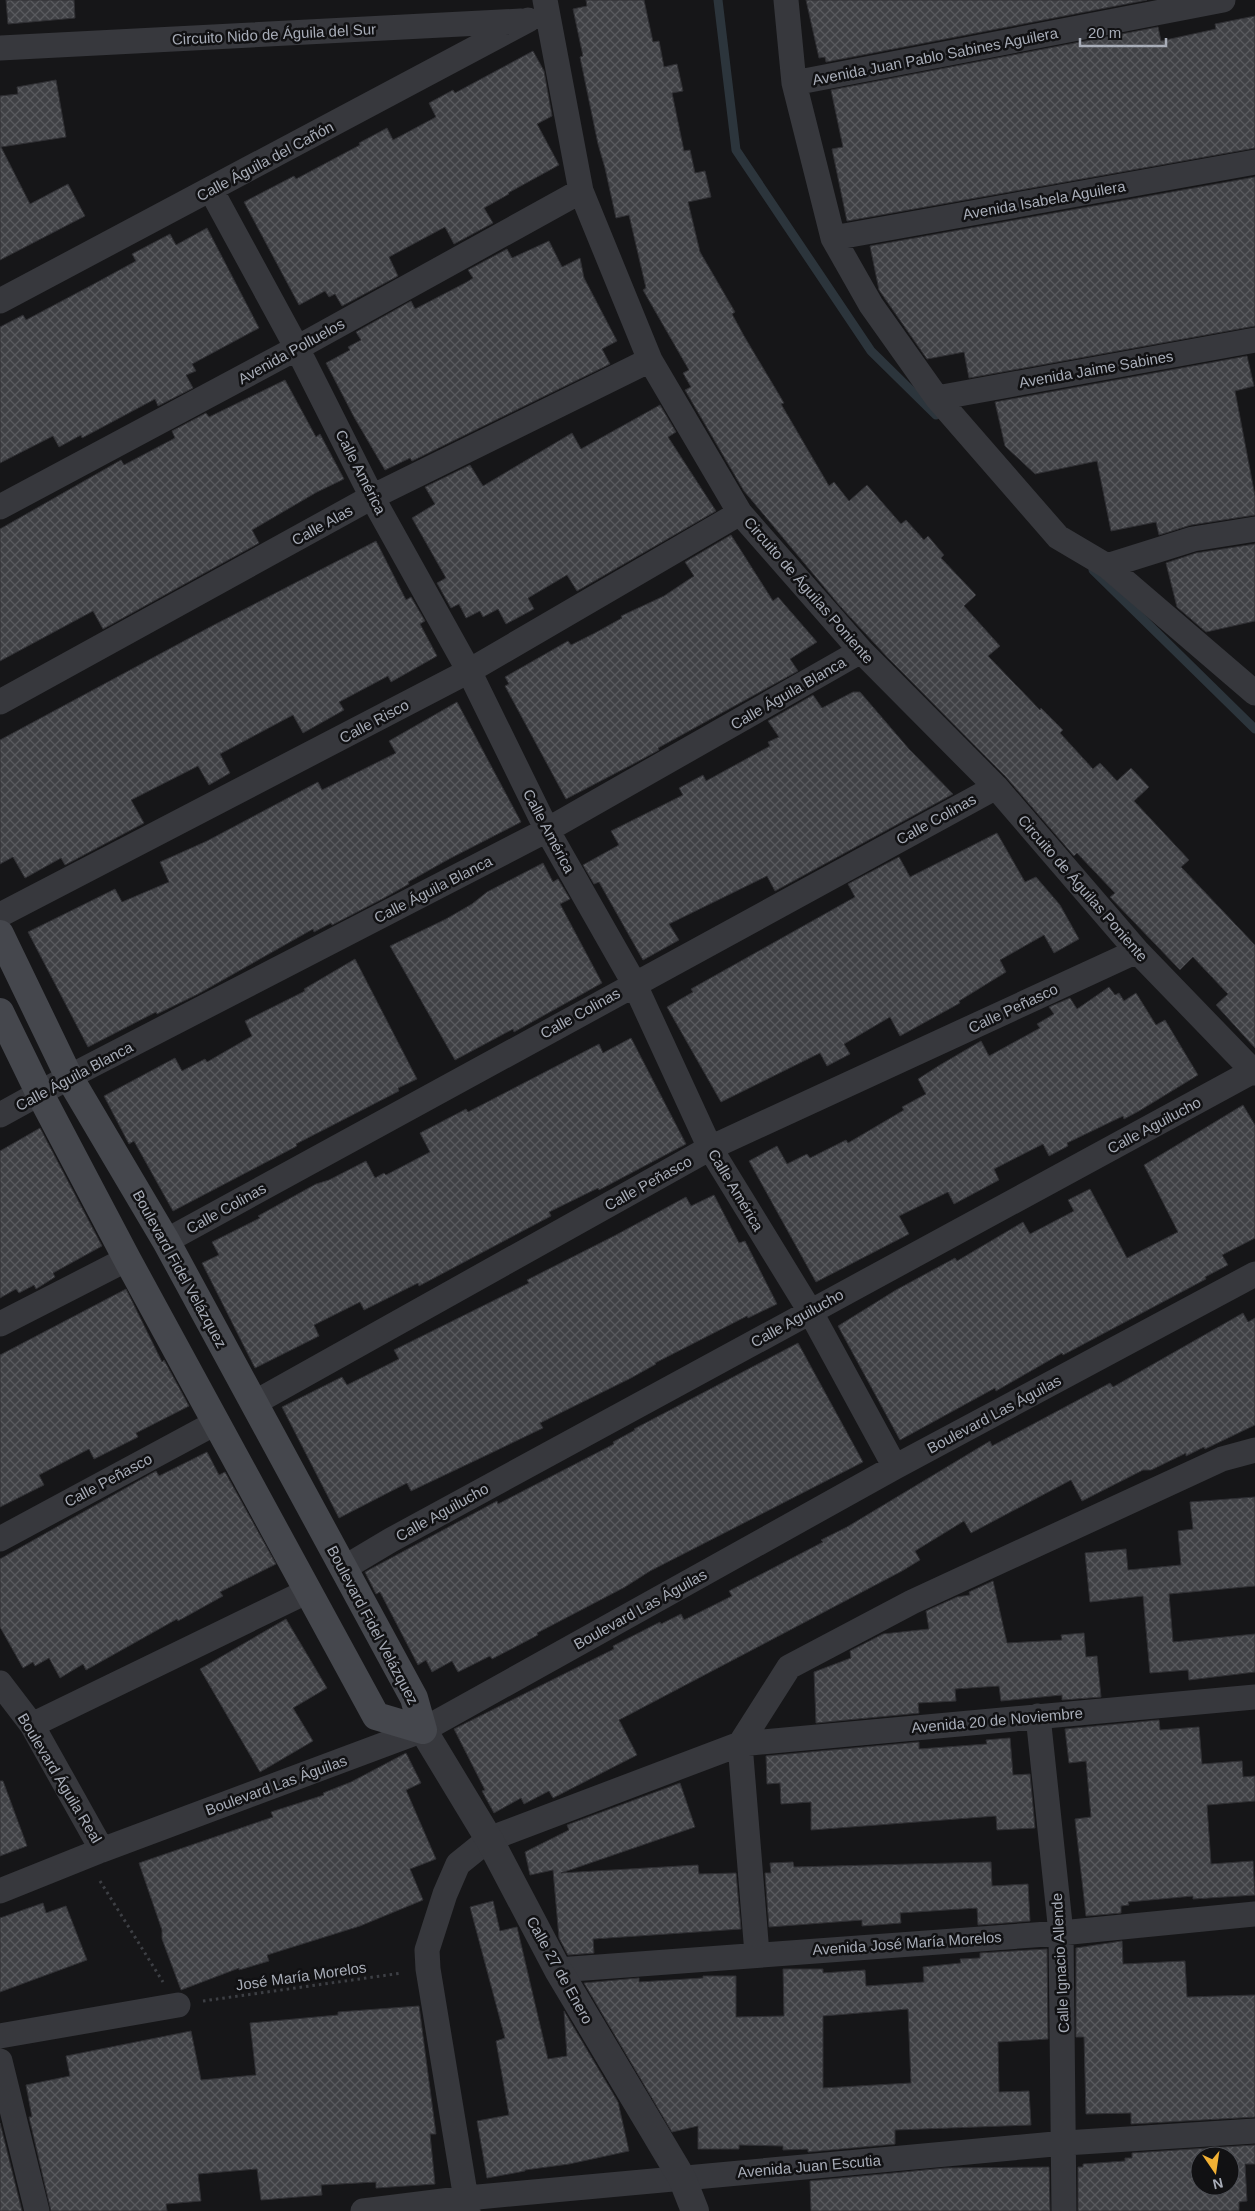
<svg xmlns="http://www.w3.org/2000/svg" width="1255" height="2211" font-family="Arial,sans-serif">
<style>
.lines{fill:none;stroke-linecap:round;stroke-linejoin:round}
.stream{stroke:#2c353c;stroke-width:9}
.building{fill:url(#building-cross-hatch);stroke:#303034;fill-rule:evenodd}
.path{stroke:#3d3f44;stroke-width:3;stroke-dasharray:2.5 4;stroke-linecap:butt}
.minor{stroke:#37383d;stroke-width:25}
.tertiary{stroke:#37383d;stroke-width:28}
.secondary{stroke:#45474d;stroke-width:28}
.labels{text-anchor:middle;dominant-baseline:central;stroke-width:5;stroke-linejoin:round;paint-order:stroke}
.street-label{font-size:15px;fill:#a8adb8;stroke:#111113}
</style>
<defs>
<pattern id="building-cross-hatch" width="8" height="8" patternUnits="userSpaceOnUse" patternTransform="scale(1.25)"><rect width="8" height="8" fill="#404145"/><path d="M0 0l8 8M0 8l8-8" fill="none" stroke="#595a5e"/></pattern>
</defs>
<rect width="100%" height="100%" fill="#161618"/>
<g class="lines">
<path class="stream" d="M 718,0 L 736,150 L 871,351 L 936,415
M 1093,570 L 1255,729"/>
</g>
<path class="building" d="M 6,0 L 74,0 L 75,18 L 8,24 Z
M 586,0 L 644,0 L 653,42 L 659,41 L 664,67 L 677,64 L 683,91 L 672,93 L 684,151 L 690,150 L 695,173 L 705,171 L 711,197 L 688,202 L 700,252 L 735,312 L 732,314 L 744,336 L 784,403 L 781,404 L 829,486 L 834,482 L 849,501 L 867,485 L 901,524 L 906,520 L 924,540 L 928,536 L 944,555 L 941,558 L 976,595 L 964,606 L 1000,646 L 988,656 L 1040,710 L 1041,708 L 1063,730 L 1060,733 L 1093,769 L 1100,763 L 1117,781 L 1131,768 L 1149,787 L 1134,801 L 1189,860 L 1181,867 L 1255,945 L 1255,1048 L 1216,1005 L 1228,994 L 1193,957 L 1180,970 L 1110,897 L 1115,893 L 1077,853 L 1074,856 L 1006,777 L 889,659 L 840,606 L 744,491 L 685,390 L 691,387 L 683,373 L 689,370 L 643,290 L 646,288 L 629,215 L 616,218 L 605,168 L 598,144 L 580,57 L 583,56 L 573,9 L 587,6 Z
M 806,0 L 1147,0 L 826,62 L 825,57 L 819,58 Z
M 1255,16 L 1255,148 L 847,221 L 832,149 L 843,147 L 831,90 L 1158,27 L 1161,41 L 1216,29 L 1215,24 Z
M 533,51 L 544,71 L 552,116 L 537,124 L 559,165 L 508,193 L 509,194 L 484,208 L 493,223 L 454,244 L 445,227 L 389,257 L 398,276 L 342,306 L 335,294 L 329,297 L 325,291 L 299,305 L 244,202 L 294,176 L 296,179 L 360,145 L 359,143 L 387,128 L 393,140 L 436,117 L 429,103 L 453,90 L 455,93 Z
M 56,80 L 66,137 L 1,147 L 30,204 L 68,184 L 85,216 L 0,260 L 0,96 L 18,94 L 17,87 Z
M 1255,177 L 1255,326 L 969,378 L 964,352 L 927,359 L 879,290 L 870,246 Z
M 207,228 L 259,328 L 192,364 L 196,371 L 186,375 L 193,388 L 158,406 L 155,399 L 82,438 L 81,435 L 59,447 L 53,436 L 0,463 L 0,327 L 23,315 L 26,320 L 92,285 L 136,261 L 132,254 L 170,234 L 176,245 Z
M 549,241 L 562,267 L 580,258 L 584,278 L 617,341 L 602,349 L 610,364 L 412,461 L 410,458 L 385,470 L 354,417 L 326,363 L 350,350 L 348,347 L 361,340 L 356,332 L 411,301 L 415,309 L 467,282 L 473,278 L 468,270 L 507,249 L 512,258 Z
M 1247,356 L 1254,386 L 1235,391 L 1255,496 L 1255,515 L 1191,525 L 1159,535 L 1156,522 L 1111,531 L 1097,461 L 1035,474 L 1005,446 L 995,402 Z
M 285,380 L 316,437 L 320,434 L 344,479 L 317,492 L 252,530 L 259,543 L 103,629 L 93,611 L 0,661 L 0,529 L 121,460 L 124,465 L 175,438 L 172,431 L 206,413 L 209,417 Z
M 660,405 L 676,432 L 668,437 L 716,511 L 577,591 L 567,575 L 528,598 L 534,609 L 506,624 L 498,609 L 483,617 L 480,611 L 466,618 L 459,604 L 451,608 L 437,583 L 446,578 L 412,518 L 435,504 L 425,487 L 470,465 L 483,486 L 572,433 L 581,449 Z
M 731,535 L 773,601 L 778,597 L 817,642 L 790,659 L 798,671 L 658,748 L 659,750 L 635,763 L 566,799 L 505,686 L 509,684 L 505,677 L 568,641 L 571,645 L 595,633 L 622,618 L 621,616 L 664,596 L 694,576 L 685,562 Z
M 376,541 L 406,600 L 411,597 L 425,621 L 420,624 L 437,656 L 391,682 L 388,676 L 339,702 L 344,710 L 303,733 L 293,715 L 220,754 L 230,773 L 209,785 L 198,766 L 131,800 L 144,823 L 65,865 L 61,858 L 25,878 L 13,857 L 0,864 L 0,740 L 210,627 Z
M 1255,544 L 1255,621 L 1206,632 L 1177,607 L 1166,563 L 1196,553 Z
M 853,692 L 860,692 L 909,749 L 953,794 L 775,891 L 767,876 L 669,924 L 679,940 L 643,960 L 599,882 L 594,884 L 583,865 L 619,845 L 611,831 L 683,795 L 679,788 L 703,775 L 706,781 L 770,746 L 768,742 L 779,737 L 768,721 L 813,695 L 822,708 Z
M 457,702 L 521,822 L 449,859 L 408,882 L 409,884 L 384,898 L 332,925 L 331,923 L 314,932 L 313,929 L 198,994 L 157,1014 L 156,1012 L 88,1047 L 28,932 L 115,889 L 122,902 L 169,882 L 160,862 L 207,841 L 318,782 L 322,790 L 396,753 L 389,741 Z
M 997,833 L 1025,882 L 1036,877 L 1060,905 L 1079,939 L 1054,953 L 1044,935 L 1000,960 L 1006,972 L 959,1001 L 960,1003 L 900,1036 L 890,1017 L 844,1044 L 850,1054 L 827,1066 L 820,1053 L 721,1102 L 667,1007 L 693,992 L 691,989 L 855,897 L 848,884 L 899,857 L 910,877 Z
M 543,863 L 553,882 L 558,879 L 570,899 L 560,904 L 602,983 L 514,1032 L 513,1029 L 455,1060 L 390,946 L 446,919 L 472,904 L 487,892 Z
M 355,959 L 417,1079 L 398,1088 L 399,1091 L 296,1144 L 297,1146 L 173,1211 L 134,1141 L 129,1144 L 104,1096 L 175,1058 L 182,1071 L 205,1059 L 207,1062 L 252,1036 L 245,1021 L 305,991 L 304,989 Z
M 1109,987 L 1115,995 L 1119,993 L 1124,1001 L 1136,993 L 1156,1025 L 1165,1020 L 1198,1075 L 1139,1111 L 1124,1119 L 1123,1116 L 1067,1143 L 1068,1146 L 1049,1156 L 1043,1144 L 994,1169 L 999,1180 L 954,1204 L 948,1192 L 899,1216 L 909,1234 L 816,1282 L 749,1161 L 777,1146 L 787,1164 L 807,1154 L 810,1158 L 846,1140 L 848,1143 L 904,1110 L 902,1107 L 926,1094 L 918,1079 L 940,1065 L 981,1041 L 989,1056 L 1040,1028 L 1037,1024 L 1054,1014 L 1049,1007 L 1070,998 L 1077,1009 Z
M 631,1038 L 686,1144 L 599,1190 L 598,1188 L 549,1212 L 551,1216 L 419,1286 L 418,1283 L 364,1310 L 360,1302 L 314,1325 L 319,1336 L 255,1368 L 202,1263 L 219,1255 L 212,1242 L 260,1218 L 258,1216 L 316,1184 L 329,1180 L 366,1161 L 375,1178 L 384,1173 L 386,1175 L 430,1152 L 420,1133 L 466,1109 L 468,1112 L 599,1044 L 603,1053 Z
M 1243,1105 L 1255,1125 L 1255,1238 L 1222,1255 L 1228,1265 L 1205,1277 L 1206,1279 L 1063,1355 L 1062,1353 L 996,1391 L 995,1388 L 900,1440 L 838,1326 L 896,1290 L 955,1258 L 957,1261 L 1023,1222 L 1030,1234 L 1074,1211 L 1068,1200 L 1090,1189 L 1127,1258 L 1178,1232 L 1144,1165 Z
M 40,1128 L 102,1246 L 53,1273 L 55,1277 L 36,1289 L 34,1285 L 19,1293 L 16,1289 L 0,1298 L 0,1151 Z
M 714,1195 L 739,1243 L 745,1241 L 777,1304 L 748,1318 L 747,1316 L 655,1363 L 656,1364 L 631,1378 L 540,1423 L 543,1428 L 489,1454 L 411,1491 L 407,1483 L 339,1518 L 282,1407 L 342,1377 L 347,1385 L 399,1359 L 394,1350 L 529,1283 L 527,1280 L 616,1235 L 686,1197 L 691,1206 Z
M 126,1289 L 162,1362 L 164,1360 L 189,1406 L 136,1433 L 138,1437 L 94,1459 L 89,1449 L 39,1475 L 44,1485 L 0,1507 L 0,1355 Z
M 1243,1313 L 1248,1322 L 1255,1318 L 1255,1425 L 1205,1449 L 1204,1447 L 1186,1456 L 1186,1453 L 1151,1470 L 1143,1470 L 1082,1501 L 1071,1480 L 971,1533 L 964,1521 L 915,1551 L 920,1560 L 902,1571 L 619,1720 L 637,1755 L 553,1798 L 549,1791 L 524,1804 L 521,1798 L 494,1813 L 482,1791 L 485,1790 L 454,1729 L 614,1649 L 613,1646 L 660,1622 L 661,1624 L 681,1614 L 684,1620 L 732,1596 L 729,1591 L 823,1542 L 821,1540 L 847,1527 L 990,1441 L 992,1446 L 1110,1383 L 1113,1387 Z
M 798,1343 L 863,1462 L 650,1571 L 625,1587 L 537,1633 L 538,1635 L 492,1659 L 490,1656 L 458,1672 L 452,1661 L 432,1672 L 426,1660 L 418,1665 L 380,1592 L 376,1594 L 365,1572 L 497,1501 L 498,1504 L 614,1444 L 613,1442 L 635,1430 L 634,1429 Z
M 207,1452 L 219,1475 L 225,1472 L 276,1564 L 220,1592 L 223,1596 L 178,1621 L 177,1619 L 86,1670 L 83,1664 L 60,1678 L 49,1658 L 35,1666 L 33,1662 L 23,1668 L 0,1627 L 0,1559 L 156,1471 L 159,1476 Z
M 1255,1497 L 1255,1586 L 1169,1594 L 1173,1642 L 1255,1634 L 1255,1672 L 1189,1680 L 1188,1670 L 1150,1673 L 1143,1596 L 1090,1602 L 1085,1553 L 1126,1549 L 1128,1570 L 1181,1565 L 1178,1531 L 1193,1529 L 1190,1502 Z
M 993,1581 L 1007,1643 L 1062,1640 L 1061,1635 L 1084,1633 L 1086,1657 L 1097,1656 L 1101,1697 L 1062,1700 L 1062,1695 L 1001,1701 L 999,1686 L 955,1689 L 956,1701 L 918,1703 L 919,1713 L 816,1723 L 814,1672 L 851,1658 L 850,1651 L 883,1634 L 929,1629 L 926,1611 L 957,1597 L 970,1595 L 969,1592 Z
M 286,1619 L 327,1688 L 293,1708 L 313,1741 L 260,1772 L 200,1669 Z
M 1159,1720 L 1160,1730 L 1199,1727 L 1202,1764 L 1242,1761 L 1243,1777 L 1255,1776 L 1255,1801 L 1207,1805 L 1211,1864 L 1253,1861 L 1255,1895 L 1193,1899 L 1193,1896 L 1128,1902 L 1129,1905 L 1121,1906 L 1121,1913 L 1086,1916 L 1075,1819 L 1091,1817 L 1086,1761 L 1069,1763 L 1065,1729 Z
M 1010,1738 L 1013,1775 L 1030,1774 L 1035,1828 L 997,1830 L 996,1816 L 811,1830 L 811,1802 L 781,1804 L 780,1783 L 767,1784 L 766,1756 L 919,1742 L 919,1749 L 987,1744 L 986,1740 Z
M 406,1753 L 421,1783 L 406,1790 L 436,1859 L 410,1869 L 423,1900 L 360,1926 L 267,1955 L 269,1961 L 239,1970 L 239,1968 L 181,1990 L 162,1939 L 162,1930 L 139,1863 L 273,1817 L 271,1812 L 324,1795 L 323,1793 L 351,1782 Z
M 0,1781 L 3,1781 L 27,1846 L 0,1856 Z
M 680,1783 L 695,1827 L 561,1873 L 698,1865 L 699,1874 L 736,1873 L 741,1929 L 593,1939 L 594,1953 L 568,1955 L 559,1938 L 553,1870 L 530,1875 L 525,1852 L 569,1830 L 567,1825 Z
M 793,1862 L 794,1867 L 991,1862 L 992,1886 L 1028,1884 L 1030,1921 L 978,1925 L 977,1908 L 900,1913 L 901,1923 L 862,1926 L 862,1920 L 769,1927 L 765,1873 L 771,1873 L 770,1863 Z
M 493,1901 L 500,1931 L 517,1927 L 548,2059 L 567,2056 L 564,2011 L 618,2102 L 629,2151 L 569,2164 L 525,2170 L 525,2171 L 487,2178 L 477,2121 L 509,2115 L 496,2041 L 505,2038 L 470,1907 Z
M 43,1903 L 46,1913 L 66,1906 L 87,1960 L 0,1992 L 0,1918 Z
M 1122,1941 L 1123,1964 L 1185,1961 L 1187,1997 L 1255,1995 L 1255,2117 L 1131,2124 L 1131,2113 L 1086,2114 L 1084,2037 L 1076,2037 L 1076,1948 Z
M 1047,1949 L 1048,2039 L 998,2042 L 999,2092 L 1029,2091 L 1031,2125 L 895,2130 L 895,2144 L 808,2152 L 808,2149 L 783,2150 L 783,2146 L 739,2145 L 739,2149 L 698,2149 L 698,2126 L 672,2132 L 584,1983 L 639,1978 L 639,1982 L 703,1978 L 703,1976 L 736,1976 L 736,2017 L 784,2016 L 783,1969 L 823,1969 L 823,1973 L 865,1970 L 866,1986 L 924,1982 L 923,1967 L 961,1963 L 960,1959 L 980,1958 L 980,1953 ZM 908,2009 L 911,2083 L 823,2088 L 823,2016 Z
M 419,2006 L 436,2134 L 430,2134 L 435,2184 L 376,2188 L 376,2182 L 321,2185 L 322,2195 L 261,2200 L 257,2169 L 198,2174 L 201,2201 L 166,2204 L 167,2211 L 51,2211 L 29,2117 L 32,2117 L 26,2085 L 70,2076 L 66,2056 L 191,2031 L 201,2080 L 256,2075 L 250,2023 L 338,2015 L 338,2012 Z
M 0,2123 L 22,2211 L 0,2211 Z
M 1255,2145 L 1255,2164 L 1245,2164 L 1247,2201 L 1239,2202 L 1239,2211 L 1078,2211 L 1078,2167 L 1083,2167 L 1083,2164 L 1125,2161 L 1125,2158 L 1132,2158 L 1132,2153 ZM 1200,2156 L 1230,2156 L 1230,2186 L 1200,2186 Z
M 1049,2167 L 1050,2211 L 811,2211 L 810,2181 L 945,2168 Z"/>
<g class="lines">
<path class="path" d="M 100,1881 L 163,1982
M 203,2001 L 402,1973"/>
<path class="minor" d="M 545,0 L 581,191 L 650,360 L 740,513 L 861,651 L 996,787 L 1137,951 L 1255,1073
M 786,0 L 794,83 L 833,238 L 871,305 L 937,398 L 1058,537 L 1107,566 L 1255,693
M 0,48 L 521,21
M 794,83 L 1223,0
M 211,190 L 297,348 L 372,497 L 469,671 L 547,830 L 634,983 L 710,1148 L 810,1311 L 895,1467
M 833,238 L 1255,162
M 0,301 L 528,20
M 937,398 L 1255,340
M 0,507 L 297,348 L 581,191
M 1107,566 L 1193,539 L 1255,529
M 0,702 L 372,497 L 650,360
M 0,915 L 469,671 L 740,513
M 0,1115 L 69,1077 L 547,830 L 861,651
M 166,1241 L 996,787
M 0,1324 L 127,1259
M 254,1403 L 710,1148 L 1137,951
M 0,1539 L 217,1422
M 344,1568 L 391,1540 L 1253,1071
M 0,1683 L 32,1725 L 102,1850
M 1038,1716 L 1061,1933 L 1064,2211
M 32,1725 L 308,1591
M 0,1891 L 102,1850 L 423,1730 L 895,1467 L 1255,1274
M 757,1954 L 740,1744 L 789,1667 L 912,1602 L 1222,1459 L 1255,1450
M 558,1970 L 1061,1933 L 1255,1914
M 0,2036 L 178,2005
M 0,2061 L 37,2211
M 363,2211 L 467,2198 L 1065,2143 L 1255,2131
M 468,2211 L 428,1969 L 427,1950 L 445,1894 L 458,1864 L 489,1839 L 740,1744 L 1255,1697"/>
<path class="tertiary" d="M 423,1730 L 489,1839 L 558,1970 L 682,2178 L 695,2211"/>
<path class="secondary" d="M 0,934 L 69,1077 L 166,1241 L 414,1698 L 423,1730
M 0,1012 L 40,1094 L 127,1259 L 376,1716 L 423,1730"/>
</g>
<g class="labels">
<g class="street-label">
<text transform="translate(274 34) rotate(-3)">Circuito Nido de Águila del Sur</text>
<text transform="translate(935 56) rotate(-11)">Avenida Juan Pablo Sabines Aguilera</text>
<text transform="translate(265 161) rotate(-28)">Calle Águila del Cañón</text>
<text transform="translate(1044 200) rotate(-10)">Avenida Isabela Aguilera</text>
<text transform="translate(291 351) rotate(-29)">Avenida Polluelos</text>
<text transform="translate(1096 369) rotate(-10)">Avenida Jaime Sabines</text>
<text transform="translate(361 472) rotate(63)">Calle América</text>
<text transform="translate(322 525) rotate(-29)">Calle Alas</text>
<text transform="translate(809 590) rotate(49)">Circuito de Águilas Poniente</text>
<text transform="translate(788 693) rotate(-30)">Calle Águila Blanca</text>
<text transform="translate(374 721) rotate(-28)">Calle Risco</text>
<text transform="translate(936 819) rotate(-29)">Calle Colinas</text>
<text transform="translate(549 831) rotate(62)">Calle América</text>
<text transform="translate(1083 888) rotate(49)">Circuito de Águilas Poniente</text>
<text transform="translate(433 889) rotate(-27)">Calle Águila Blanca</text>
<text transform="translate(1013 1008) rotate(-25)">Calle Peñasco</text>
<text transform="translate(580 1013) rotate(-29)">Calle Colinas</text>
<text transform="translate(74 1076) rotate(-28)">Calle Águila Blanca</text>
<text transform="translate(1154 1125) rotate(-28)">Calle Aguilucho</text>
<text transform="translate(648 1183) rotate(-29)">Calle Peñasco</text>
<text transform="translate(736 1190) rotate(59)">Calle América</text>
<text transform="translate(226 1208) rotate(-29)">Calle Colinas</text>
<text transform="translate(180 1269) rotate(61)">Boulevard Fidel Velázquez</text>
<text transform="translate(797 1318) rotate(-29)">Calle Aguilucho</text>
<text transform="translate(994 1414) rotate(-28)">Boulevard Las Águilas</text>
<text transform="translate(108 1480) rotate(-28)">Calle Peñasco</text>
<text transform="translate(442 1512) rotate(-29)">Calle Aguilucho</text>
<text transform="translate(640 1609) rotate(-29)">Boulevard Las Águilas</text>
<text transform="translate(373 1625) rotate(62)">Boulevard Fidel Velázquez</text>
<text transform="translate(997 1720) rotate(-5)">Avenida 20 de Noviembre</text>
<text transform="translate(60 1778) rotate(59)">Boulevard Águila Real</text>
<text transform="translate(276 1785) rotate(-20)">Boulevard Las Águilas</text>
<text transform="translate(907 1943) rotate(-4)">Avenida José María Morelos</text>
<text transform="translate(1060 1963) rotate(-93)">Calle Ignacio Allende</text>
<text transform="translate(560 1970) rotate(61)">Calle 27 de Enero</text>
<text transform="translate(301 1976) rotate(-8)">José María Morelos</text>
<text transform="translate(809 2166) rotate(-5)">Avenida Juan Escutia</text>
</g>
</g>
<g transform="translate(1215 2171) rotate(167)"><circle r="24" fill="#111113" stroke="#4d4f55"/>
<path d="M0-4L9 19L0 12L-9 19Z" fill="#f2b134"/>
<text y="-8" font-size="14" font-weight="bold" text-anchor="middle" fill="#a8adb8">N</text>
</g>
<path d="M1080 38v8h86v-8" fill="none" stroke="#a8adb8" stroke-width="2.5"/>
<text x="1088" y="38" font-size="15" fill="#a8adb8" stroke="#111113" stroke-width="4" paint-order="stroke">20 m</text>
</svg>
